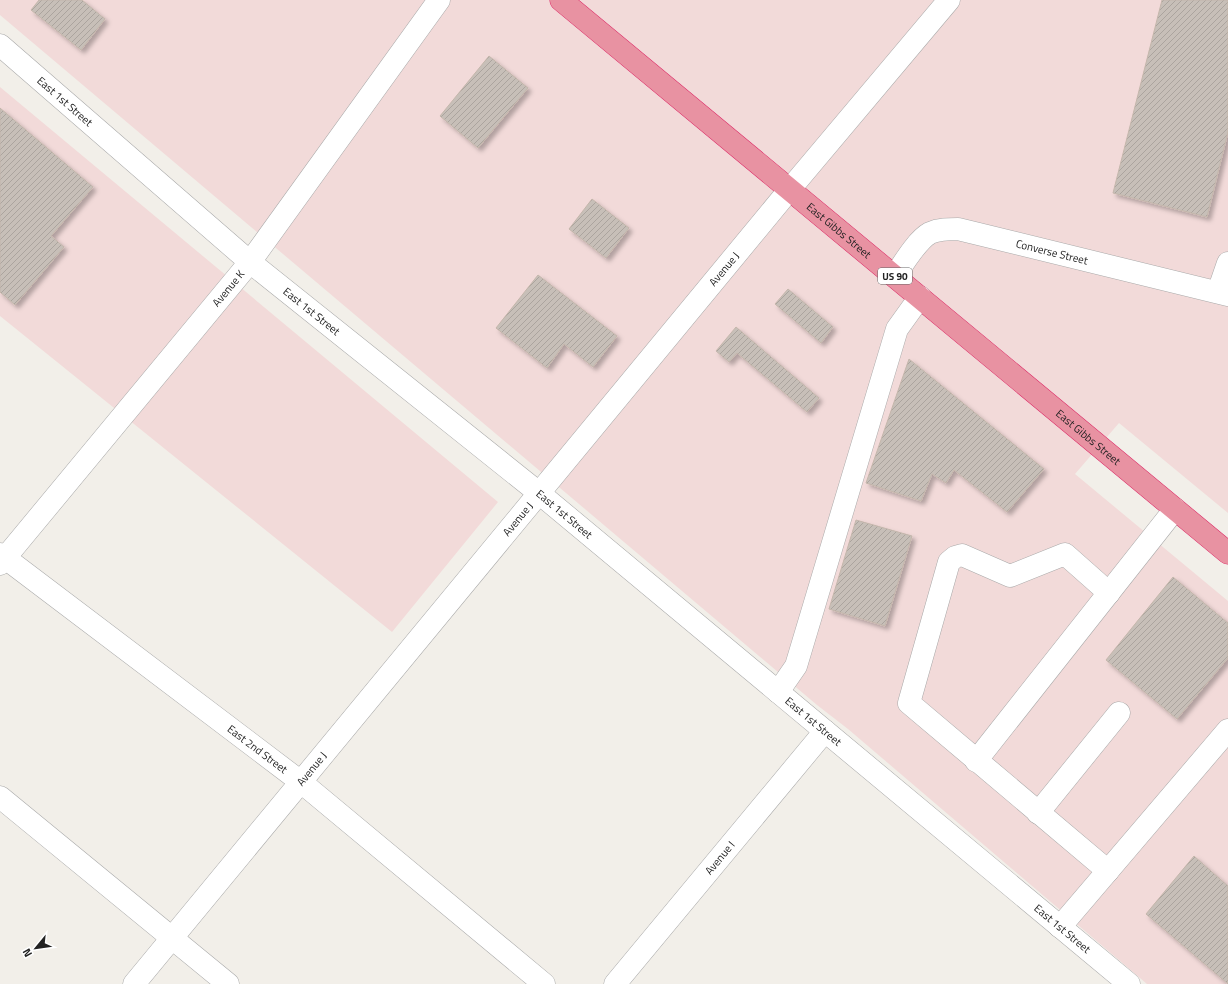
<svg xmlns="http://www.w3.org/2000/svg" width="1228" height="984" font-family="'Titillium Web',sans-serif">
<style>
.commercial{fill:#f2dad9}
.building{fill:url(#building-hatch);stroke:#c4b6ab;filter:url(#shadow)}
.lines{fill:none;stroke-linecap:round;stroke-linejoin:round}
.minor-casing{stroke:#a9a9a9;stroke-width:23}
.highway-casing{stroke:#dc2a67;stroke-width:23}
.minor{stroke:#fff;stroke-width:22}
.highway{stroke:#e892a2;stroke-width:22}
.labels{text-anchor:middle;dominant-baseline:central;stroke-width:3.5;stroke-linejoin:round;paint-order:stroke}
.shield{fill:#fff;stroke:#646464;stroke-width:1}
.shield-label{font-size:10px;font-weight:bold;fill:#222}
.street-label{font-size:11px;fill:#222;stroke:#fff}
</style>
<defs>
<pattern id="building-hatch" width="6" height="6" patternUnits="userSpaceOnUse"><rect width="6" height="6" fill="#c7bfb8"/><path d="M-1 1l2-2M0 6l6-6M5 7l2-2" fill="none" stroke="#aba49e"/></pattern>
<filter id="shadow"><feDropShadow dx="3.5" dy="3.5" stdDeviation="2" flood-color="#0004"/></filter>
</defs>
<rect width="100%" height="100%" fill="#f2efe9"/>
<path class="commercial" d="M 0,0 L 1228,0 L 1228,513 L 1119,423 L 1075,474 L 1228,601 L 1228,984 L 1147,984 L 848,729 L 817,705 L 0,15 Z
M 0,87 L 498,502 L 392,632 L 0,316 Z"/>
<path class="building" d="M 39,0 L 82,0 L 105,19 L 81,50 L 31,10 Z
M 1162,0 L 1228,0 L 1228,132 L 1207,217 L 1113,193 Z
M 489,56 L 528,88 L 478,148 L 440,116 Z
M 0,108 L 93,187 L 51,236 L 64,247 L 15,305 L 0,292 Z
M 592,199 L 629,228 L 606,258 L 569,229 Z
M 538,275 L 617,336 L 593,367 L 564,344 L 547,368 L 496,328 Z
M 788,289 L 833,327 L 821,343 L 775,304 Z
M 736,327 L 819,398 L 807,412 L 737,353 L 729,362 L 716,351 Z
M 909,359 L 1044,469 L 1007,512 L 954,470 L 946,483 L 932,474 L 921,501 L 866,483 Z
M 856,520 L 912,536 L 885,626 L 829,609 Z
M 1173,577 L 1228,623 L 1228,658 L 1177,719 L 1106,660 Z
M 1194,856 L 1228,886 L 1228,984 L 1146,914 Z"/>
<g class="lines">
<g class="minor-casing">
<g id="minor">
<path id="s1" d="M 0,45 L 250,262 L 539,493 L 1129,984"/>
<path id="s2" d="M 895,276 C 903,264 917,240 930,233 C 939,229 949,229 958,229 L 1228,295"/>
<path d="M 1218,292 L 1228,263"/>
<path id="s3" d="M 0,554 L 301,782 L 544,984"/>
<path id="s4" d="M 0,564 L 250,262 L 439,0"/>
<path d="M 778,692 L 796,666 L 897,329 L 920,297"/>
<path d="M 976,761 L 1175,509"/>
<path d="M 0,797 L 228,984"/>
<path d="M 1038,813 L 1119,713"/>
<path d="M 1108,871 L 909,703 L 949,562 L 955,557 L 962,555 L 1010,576 L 1065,554 L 1109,593"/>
<path d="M 1060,927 L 1228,730"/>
<path id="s5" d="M 134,984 L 790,189 L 949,0"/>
<path id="s6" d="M 615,984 L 825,731"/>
</g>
</g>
<g class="highway-casing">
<g id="highway">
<path id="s7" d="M 561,0 L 1228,553"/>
</g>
</g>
<use href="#minor" class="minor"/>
<use href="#highway" class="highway"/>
</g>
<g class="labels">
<rect class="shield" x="878" y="268" width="34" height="16" rx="3"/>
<g class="shield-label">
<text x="895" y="276">US 90</text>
</g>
<g class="street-label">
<text stroke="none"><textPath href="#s1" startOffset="86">East 1st Street</textPath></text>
<text stroke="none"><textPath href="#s7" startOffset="361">East Gibbs Street</textPath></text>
<text stroke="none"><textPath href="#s2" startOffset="181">Converse Street</textPath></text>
<text stroke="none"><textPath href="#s5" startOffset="927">Avenue J</textPath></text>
<text stroke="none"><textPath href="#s4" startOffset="358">Avenue K</textPath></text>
<text stroke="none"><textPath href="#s1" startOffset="410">East 1st Street</textPath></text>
<text stroke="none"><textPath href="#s7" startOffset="685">East Gibbs Street</textPath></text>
<text stroke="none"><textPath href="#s1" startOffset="734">East 1st Street</textPath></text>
<text stroke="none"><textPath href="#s5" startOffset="603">Avenue J</textPath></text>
<text stroke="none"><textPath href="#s1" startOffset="1058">East 1st Street</textPath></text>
<text stroke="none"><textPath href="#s3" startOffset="323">East 2nd Street</textPath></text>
<text stroke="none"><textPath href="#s5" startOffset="279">Avenue J</textPath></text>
<text stroke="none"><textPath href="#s6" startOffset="164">Avenue I</textPath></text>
<text stroke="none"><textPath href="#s1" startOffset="1382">East 1st Street</textPath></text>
</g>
</g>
<g transform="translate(36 948) rotate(241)" stroke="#ffffff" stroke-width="3" paint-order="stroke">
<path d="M0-3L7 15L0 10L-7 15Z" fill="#222222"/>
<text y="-6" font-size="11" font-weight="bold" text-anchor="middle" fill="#222222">N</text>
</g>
</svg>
